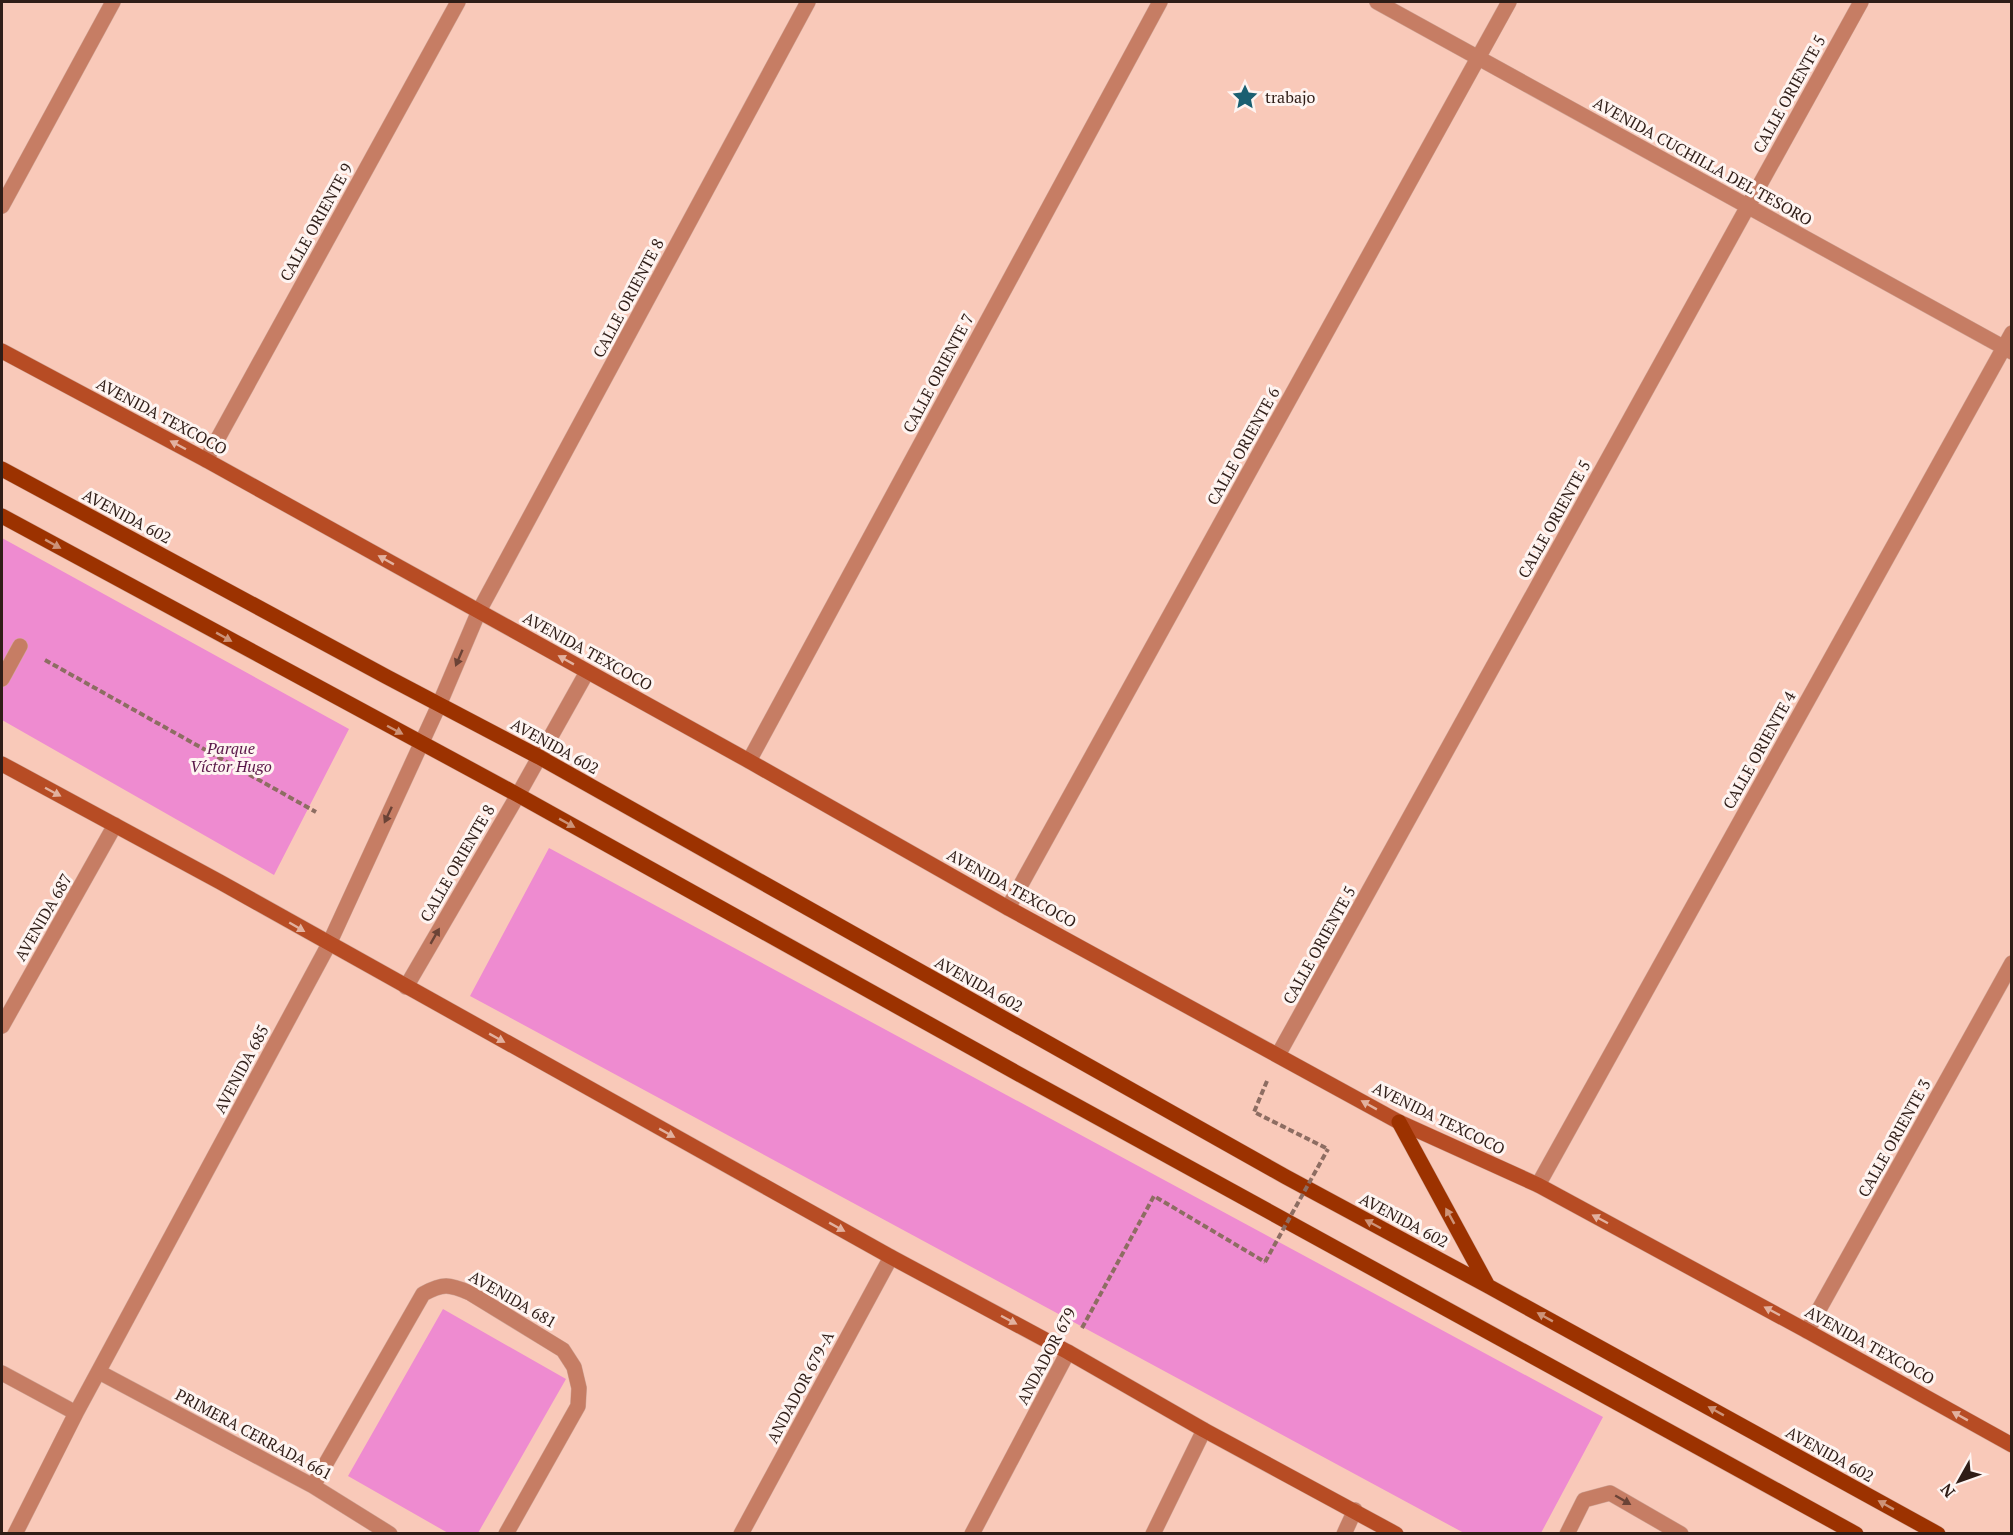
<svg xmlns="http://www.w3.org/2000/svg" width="2013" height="1535" font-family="'PT Serif',serif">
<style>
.park{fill:#ee8bd0}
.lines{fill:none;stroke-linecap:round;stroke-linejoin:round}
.service-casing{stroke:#d1a799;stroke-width:16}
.pedestrian-casing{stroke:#d1a799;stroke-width:16}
.minor-casing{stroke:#d1a799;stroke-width:16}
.secondary-casing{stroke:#d1a799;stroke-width:16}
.primary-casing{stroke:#d1a799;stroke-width:16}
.path{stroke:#8d6d62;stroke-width:4;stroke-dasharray:6 3;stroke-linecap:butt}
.service{stroke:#c67d64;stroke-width:15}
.pedestrian{stroke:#c67d64;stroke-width:15}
.minor{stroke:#c67d64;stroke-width:15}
.secondary{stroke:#b74c24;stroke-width:15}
.primary{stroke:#9c3200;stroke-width:15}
.path-bridge{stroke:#8d6d62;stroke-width:4;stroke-dasharray:6 3;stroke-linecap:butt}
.oneway{fill:#e2b19f}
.oneway2{fill:#cd9378}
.oneway3{fill:#6b4336}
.labels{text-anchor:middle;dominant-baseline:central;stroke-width:6;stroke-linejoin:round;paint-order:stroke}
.street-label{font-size:16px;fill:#2f1d17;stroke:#fef4f1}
.poi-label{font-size:16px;fill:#2f1d17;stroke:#fef4f1;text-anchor:start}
.park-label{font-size:16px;font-style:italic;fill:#5a1849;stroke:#fef4f1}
</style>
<rect width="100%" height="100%" fill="#f9c9b9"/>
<path class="park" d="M 2,538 L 349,729 L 274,875 L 2,720 Z
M 549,848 L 1603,1417 L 1541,1533 L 1464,1533 L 470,996 Z
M 443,1309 L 566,1379 L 478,1533 L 448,1533 L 348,1476 Z"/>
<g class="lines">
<g class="service-casing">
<path id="service" d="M 1567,1534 L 1584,1500 L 1610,1493 L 1681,1534"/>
</g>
<g class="pedestrian-casing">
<path id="pedestrian" d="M 2,679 L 20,646
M 2,1026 L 115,825
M 741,1534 L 891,1257
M 972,1534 L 1068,1352
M 1153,1534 L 1204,1430
M 1344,1534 L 1355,1510"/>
</g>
<g class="minor-casing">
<path id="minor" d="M 1377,2 L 2012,352
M 2,206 L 113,2
M 206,460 L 458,2
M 749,761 L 1160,2
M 1008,908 L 1509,2
M 406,987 L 518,795 L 587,672
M 1278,1055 L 1861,2
M 1538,1185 L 2012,333
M 1807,1331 L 2012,963
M 99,1372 L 313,1486 L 390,1534
M 2,1373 L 76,1413
M 313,1486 L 423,1294 C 443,1283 449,1284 470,1293 L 563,1350 L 574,1367 L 579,1388 L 578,1406 L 506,1534
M 15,1534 L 76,1413 L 329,944 L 439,705 L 479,611 L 808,2"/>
</g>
<g class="secondary-casing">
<path id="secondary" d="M 2,351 L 206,460 L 749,761 L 1008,908 L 1399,1122 L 1538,1185 L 1807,1331 L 2012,1445
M 2,764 L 220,882 L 891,1257 L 1068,1352 L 1204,1430 L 1396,1534"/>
</g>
<g class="primary-casing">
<path id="primary" d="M 2,469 L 387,677 L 539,757 L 1286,1177 L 1488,1286 L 1938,1534
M 2,516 L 518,795 L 1015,1072 L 1856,1534
M 1399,1122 L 1488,1286"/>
</g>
<path class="path" d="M 45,660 L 316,812
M 1267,1081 L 1254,1112 L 1328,1149
M 1082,1328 L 1154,1196 L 1265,1262"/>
<use href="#service" class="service"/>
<use href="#pedestrian" class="pedestrian"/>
<use href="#minor" class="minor"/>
<use href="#secondary" class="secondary"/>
<use href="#primary" class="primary"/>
<path class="path-bridge" d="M 1265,1262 L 1328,1149"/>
</g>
<defs><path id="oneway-solid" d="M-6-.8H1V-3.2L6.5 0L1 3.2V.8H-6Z" transform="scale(1.5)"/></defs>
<g class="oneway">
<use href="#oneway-solid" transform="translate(178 445) rotate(-152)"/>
<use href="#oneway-solid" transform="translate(386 560) rotate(-151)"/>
<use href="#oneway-solid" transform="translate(566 660) rotate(-151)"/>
<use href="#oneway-solid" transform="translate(53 792) rotate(28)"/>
<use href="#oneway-solid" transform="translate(297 927) rotate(30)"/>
<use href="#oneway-solid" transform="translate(497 1038) rotate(29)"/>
<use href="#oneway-solid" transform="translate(1369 1105) rotate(-151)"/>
<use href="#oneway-solid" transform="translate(667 1133) rotate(29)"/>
<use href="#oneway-solid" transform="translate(1600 1219) rotate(-152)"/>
<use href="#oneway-solid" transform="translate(837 1227) rotate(29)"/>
<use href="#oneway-solid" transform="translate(1772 1311) rotate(-152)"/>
<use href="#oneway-solid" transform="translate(1009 1320) rotate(28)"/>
<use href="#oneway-solid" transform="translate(1960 1416) rotate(-151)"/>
</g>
<g class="oneway2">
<use href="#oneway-solid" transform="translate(53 544) rotate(29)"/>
<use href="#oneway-solid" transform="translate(224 637) rotate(29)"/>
<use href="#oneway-solid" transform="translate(395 730) rotate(28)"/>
<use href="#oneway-solid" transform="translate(567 823) rotate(29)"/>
<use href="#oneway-solid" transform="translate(1450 1216) rotate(-119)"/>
<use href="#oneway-solid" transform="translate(1373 1224) rotate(-152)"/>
<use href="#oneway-solid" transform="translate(1545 1317) rotate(-151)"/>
<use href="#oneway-solid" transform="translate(1716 1411) rotate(-151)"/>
<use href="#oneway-solid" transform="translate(1886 1505) rotate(-151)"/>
</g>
<g class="oneway3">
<use href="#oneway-solid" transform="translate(459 658) rotate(113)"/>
<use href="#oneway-solid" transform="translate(388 815) rotate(115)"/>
<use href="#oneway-solid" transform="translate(435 936) rotate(-60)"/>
<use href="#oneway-solid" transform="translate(1623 1500) rotate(30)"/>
</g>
<defs>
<g id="sight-bare" transform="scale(2.07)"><path d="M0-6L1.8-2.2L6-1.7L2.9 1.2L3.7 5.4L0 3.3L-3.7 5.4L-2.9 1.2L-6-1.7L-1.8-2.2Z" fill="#1a5f71" stroke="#fef4f1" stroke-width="2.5" paint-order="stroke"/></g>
</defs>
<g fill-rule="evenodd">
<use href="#sight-bare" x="1245" y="97"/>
</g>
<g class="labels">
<g class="street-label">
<text transform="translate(1789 94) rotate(-61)">CALLE ORIENTE 5</text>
<text transform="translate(1703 161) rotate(29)">AVENIDA CUCHILLA DEL TESORO</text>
<text transform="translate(316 222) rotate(-61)">CALLE ORIENTE 9</text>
<text transform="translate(628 298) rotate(-62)">CALLE ORIENTE 8</text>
<text transform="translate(938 373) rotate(-62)">CALLE ORIENTE 7</text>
<text transform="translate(162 416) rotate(28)">AVENIDA TEXCOCO</text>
<text transform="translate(1243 446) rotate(-61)">CALLE ORIENTE 6</text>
<text transform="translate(127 516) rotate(28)">AVENIDA 602</text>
<text transform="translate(1554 519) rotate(-61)">CALLE ORIENTE 5</text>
<text transform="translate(588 651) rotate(29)">AVENIDA TEXCOCO</text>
<text transform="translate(555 746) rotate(29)">AVENIDA 602</text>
<text transform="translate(1759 750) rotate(-61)">CALLE ORIENTE 4</text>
<text transform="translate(457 863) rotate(-60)">CALLE ORIENTE 8</text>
<text transform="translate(1012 888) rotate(29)">AVENIDA TEXCOCO</text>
<text transform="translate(43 917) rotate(-60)">AVENIDA 687</text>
<text transform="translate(1319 945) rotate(-61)">CALLE ORIENTE 5</text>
<text transform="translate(979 984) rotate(29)">AVENIDA 602</text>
<text transform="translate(241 1069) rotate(-62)">AVENIDA 685</text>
<text transform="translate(1439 1118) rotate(26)">AVENIDA TEXCOCO</text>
<text transform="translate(1894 1138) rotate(-61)">CALLE ORIENTE 3</text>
<text transform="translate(1404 1220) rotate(28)">AVENIDA 602</text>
<text transform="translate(513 1299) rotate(30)">AVENIDA 681</text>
<text transform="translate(1870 1345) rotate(29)">AVENIDA TEXCOCO</text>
<text transform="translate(1046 1356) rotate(-62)">ANDADOR 679</text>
<text transform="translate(800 1387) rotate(-62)">ANDADOR 679-A</text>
<text transform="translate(254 1434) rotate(28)">PRIMERA CERRADA 661</text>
<text transform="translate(1830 1454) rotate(29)">AVENIDA 602</text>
</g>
<g class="poi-label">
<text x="1265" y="97">trabajo</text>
</g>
<g class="park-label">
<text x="231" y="748">Parque<tspan x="231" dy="18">Víctor Hugo</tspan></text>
</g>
</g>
<rect width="2013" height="1535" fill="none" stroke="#2f1d17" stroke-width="6"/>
<g transform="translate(1959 1481) rotate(230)" stroke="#fef4f1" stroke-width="4.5" paint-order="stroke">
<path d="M0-4.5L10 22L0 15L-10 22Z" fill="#2f1d17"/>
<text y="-9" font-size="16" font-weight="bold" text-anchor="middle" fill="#2f1d17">N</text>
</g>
</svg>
